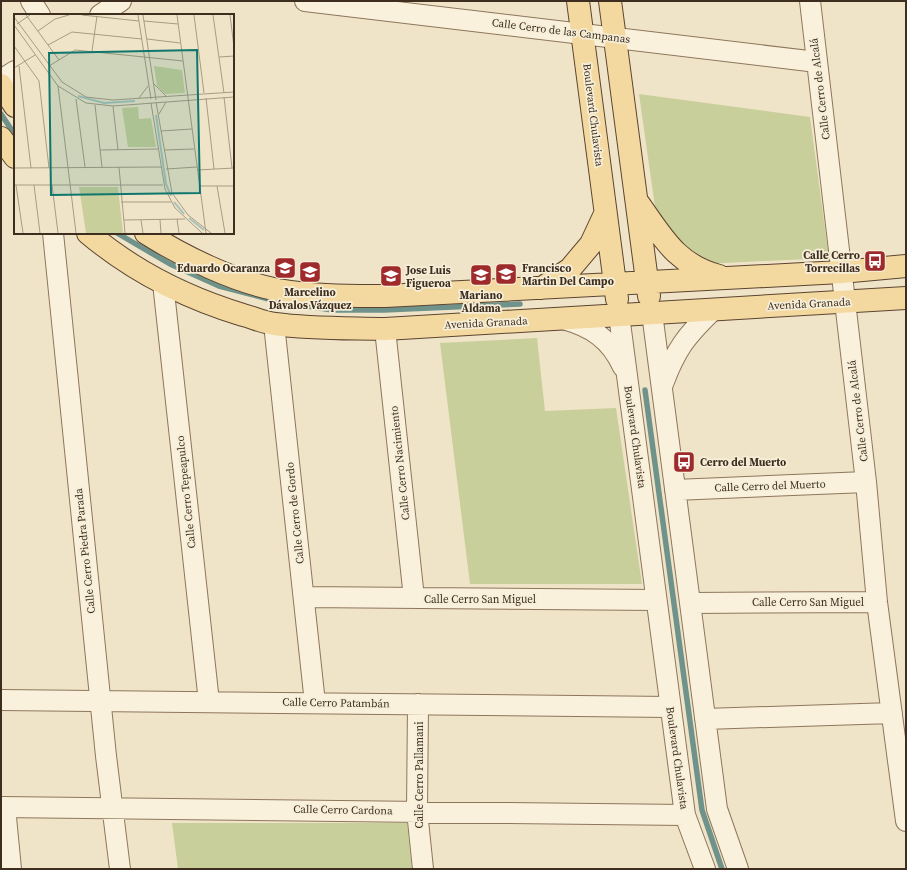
<svg xmlns="http://www.w3.org/2000/svg" width="907" height="870" font-family="'Source Serif 4',serif">
<style>
.green{fill:#c9cf9b}
.lines{fill:none;stroke-linecap:round;stroke-linejoin:round}
.stream{stroke:#6f938a;stroke-width:5.5}
.minor-casing{stroke:#8d765c;stroke-width:22}
.major-casing{stroke:#5b4430;stroke-width:24}
.minor{stroke:#faf1dc;stroke-width:20}
.major{stroke:#f3d9a0;stroke-width:22}
.labels{text-anchor:middle;dominant-baseline:central;stroke-width:3.5;stroke-linejoin:round;paint-order:stroke}
.street-label{font-size:11px;fill:#3d2e20;stroke:#f7eed8}
.poi-label{font-size:11px;font-weight:bold;fill:#3d2e20;stroke:#f7eed8;text-anchor:start}
.inset-river{fill:none;stroke:#a9c4bc;stroke-width:2}
.inset-road{fill:none;stroke:#a89b85;stroke-width:1}
.view{fill:#0f766e;fill-opacity:0.15;stroke:#0f766e;stroke-width:2}
.inset-edge{fill:none;stroke:#3d2e20;stroke-width:2}
</style>
<rect width="100%" height="100%" fill="#f0e4c8"/>
<path class="green" d="M 639,94 L 810,117 L 829,258 L 703,264 L 678,246 L 656,214 Z
M 537,338 L 545,411 L 616,408 L 642,584 L 470,584 L 440,343 Z
M 172,823 L 407,823 L 412,869 L 178,869 Z"/>
<g class="lines">
<path class="stream" d="M 1,114 L 15,135
M 117,233 L 170,264 L 219,286 L 276,301 L 332,310 L 384,310 L 520,304
M 645,390 L 702,810 L 722,869"/>
<g class="minor-casing">
<path id="minor" d="M 31,1 L 40,15
M 305,1 L 817,62
M 810,1 L 866,482 L 877,602 L 906,821
M 100,15 L 121,1
M 1,80 L 15,71
M 53,233 L 106,756 L 120,869
M 163,283 L 209,702
M 652,313 L 717,809 L 738,869
M 619,315 L 685,815 L 705,869
M 563,319 C 591,327 610,338 623,367
M 274,324 L 315,703
M 385,329 L 414,598
M 663,384 C 676,349 686,336 713,310
M 675,490 L 866,482
M 304,597 L 656,600
M 690,603 L 877,602
M 1,700 L 670,707
M 418,704 L 417,811 L 423,869
M 705,719 L 892,713
M 1,807 L 685,815
M 5,807 L 11,869"/>
</g>
<g class="major-casing">
<path id="major" d="M 578,1 L 617,299
M 610,1 L 649,296
M 1,85 L 15,106
M 1,138 L 15,157
M 639,204 C 663,238 677,265 719,276
M 88,233 C 133,271 187,298 243,315 C 254,318 265,323 275,324 C 311,329 348,328 385,329 L 906,298
M 146,233 C 184,257 233,281 278,290 C 313,296 349,296 385,296 L 841,272 L 906,266
M 542,288 L 570,269 L 591,244 L 605,214"/>
</g>
<use href="#minor" class="minor"/>
<use href="#major" class="major"/>
</g>
<defs>
<g id="bus-square" transform="scale(1.15)"><rect x="-9" y="-9" width="18" height="18" rx="4" fill="#9e2a2b" stroke="#f7eed8"/><path d="M-5-6H5V4H4V6H2V4H-2V6H-4V4H-5ZM-3.5-4V0h7V-4ZM-3.5 1.2v1.5H-2V1.2ZM2 1.2v1.5H3.5V1.2Z" fill="#fff"/></g>
<g id="school-square" transform="scale(1.15)"><rect x="-9" y="-9" width="18" height="18" rx="4" fill="#9e2a2b" stroke="#f7eed8"/><path d="M0-5L7-2L0 1L-7-2ZM-4 1L0 2.5L4 1V4Q0 6-4 4Z" fill="#fff"/></g>
</defs>
<g fill-rule="evenodd">
<use href="#bus-square" x="875" y="261"/>
<use href="#school-square" x="285" y="268"/>
<use href="#school-square" x="310" y="272"/>
<use href="#school-square" x="506" y="274"/>
<use href="#school-square" x="481" y="275"/>
<use href="#school-square" x="391" y="276"/>
<use href="#bus-square" x="684" y="462"/>
</g>
<g class="labels">
<g class="street-label">
<text transform="translate(561 31) rotate(7)">Calle Cerro de las Campanas</text>
<text transform="translate(820 89) rotate(-97)">Calle Cerro de Alcalá</text>
<text transform="translate(593 115) rotate(83)">Boulevard Chulavista</text>
<text transform="translate(809 304) rotate(-3)">Avenida Granada</text>
<text transform="translate(486 323) rotate(-3)">Avenida Granada</text>
<text transform="translate(858 411) rotate(-97)">Calle Cerro de Alcalá</text>
<text transform="translate(635 437) rotate(82)">Boulevard Chulavista</text>
<text transform="translate(400 463) rotate(-96)">Calle Cerro Nacimiento</text>
<text transform="translate(770 486) rotate(-2)">Calle Cerro del Muerto</text>
<text transform="translate(186 492) rotate(-96)">Calle Cerro Tepeapulco</text>
<text transform="translate(295 513) rotate(-96)">Calle Cerro de Gordo</text>
<text transform="translate(85 551) rotate(-96)">Calle Cerro Piedra Parada</text>
<text x="480" y="599">Calle Cerro San Miguel</text>
<text x="808" y="602">Calle Cerro San Miguel</text>
<text transform="translate(336 703) rotate(1)">Calle Cerro Patambán</text>
<text transform="translate(677 758) rotate(82)">Boulevard Chulavista</text>
<text transform="translate(419 775) rotate(-90)">Calle Cerro Pallamani</text>
<text transform="translate(343 810) rotate(1)">Calle Cerro Cardona</text>
</g>
<g class="poi-label">
<text x="860" y="255" text-anchor="end">Calle Cerro<tspan x="860" dy="13">Torrecillas</tspan></text>
<text x="270" y="268" text-anchor="end">Eduardo Ocaranza</text>
<text x="522" y="268">Francisco<tspan x="522" dy="13">Martin Del Campo</tspan></text>
<text x="406" y="270">Jose Luis<tspan x="406" dy="13">Figueroa</tspan></text>
<text x="310" y="292" text-anchor="middle">Marcelino<tspan x="310" dy="13">Dávalos Vázquez</tspan></text>
<text x="481" y="295" text-anchor="middle">Mariano<tspan x="481" dy="13">Aldama</tspan></text>
<text x="700" y="462">Cerro del Muerto</text>
</g>
</g>
<g transform="translate(14 14)">
<rect width="220" height="220" fill="#f0e4c8"/>
<path d="M 140,52 L 168,56 L 171,79 L 151,80 L 143,72 ZM 124,93 L 125,105 L 137,104 L 142,133 L 114,133 L 108,94 ZM 65,173 L 104,173 L 109,219 L 72,219 Z" fill="#c9cf9b"/>
<path class="inset-river" d="M 64,82 L 90,89 L 121,87M 142,101 L 152,170 L 157,182M 160,188 L 170,200M 175,204 L 190,216"/>
<path class="inset-road" d="M 12,1 L 45,46M 68,1 L 125,7M 124,1 L 137,85M 129,1 L 142,86M 163,1 L 192,219M 180,1 L 190,79M 199,1 L 210,79M 216,1 L 220,33M 0,3 L 48,68 L 72,83 L 99,86 L 220,78M 130,7 L 164,10M 3,10 L 16,1M 0,11 L 44,72 L 72,89 L 99,92 L 220,83M 24,17 L 41,5 L 55,1M 133,25 L 166,29M 34,31 L 58,18 L 128,25M 0,32 L 25,67 L 35,154M 78,37 L 83,2M 205,43 L 220,42M 5,52 L 17,154M 35,52 L 61,36 L 169,47M 0,54 L 21,41M 140,70 L 152,82M 44,72 L 62,219M 210,83 L 218,154M 125,84 L 134,72M 192,84 L 200,155M 62,85 L 71,153M 142,88 L 158,179 L 174,201 L 197,219M 137,89 L 151,175 L 161,194 L 188,219M 81,91 L 88,153M 99,92 L 104,136M 145,100 L 152,88M 147,117 L 178,115M 86,136 L 144,135M 150,136 L 180,135M 105,153 L 111,219M 0,154 L 147,153M 152,155 L 183,153M 183,156 L 220,154M 0,171 L 149,171M 2,171 L 9,219M 20,171 L 26,219M 38,171 L 44,219M 186,172 L 220,172M 203,172 L 211,219M 107,188 L 157,188M 163,205 L 165,219M 110,206 L 171,205M 127,206 L 129,219M 146,206 L 147,219"/>
<path class="view" d="M 183,36 L 186,179 L 37,181 L 35,39 Z"/>
<rect width="220" height="220" class="inset-edge"/>
</g>
<rect width="907" height="870" fill="none" stroke="#3d2e20" stroke-width="4"/>
</svg>
